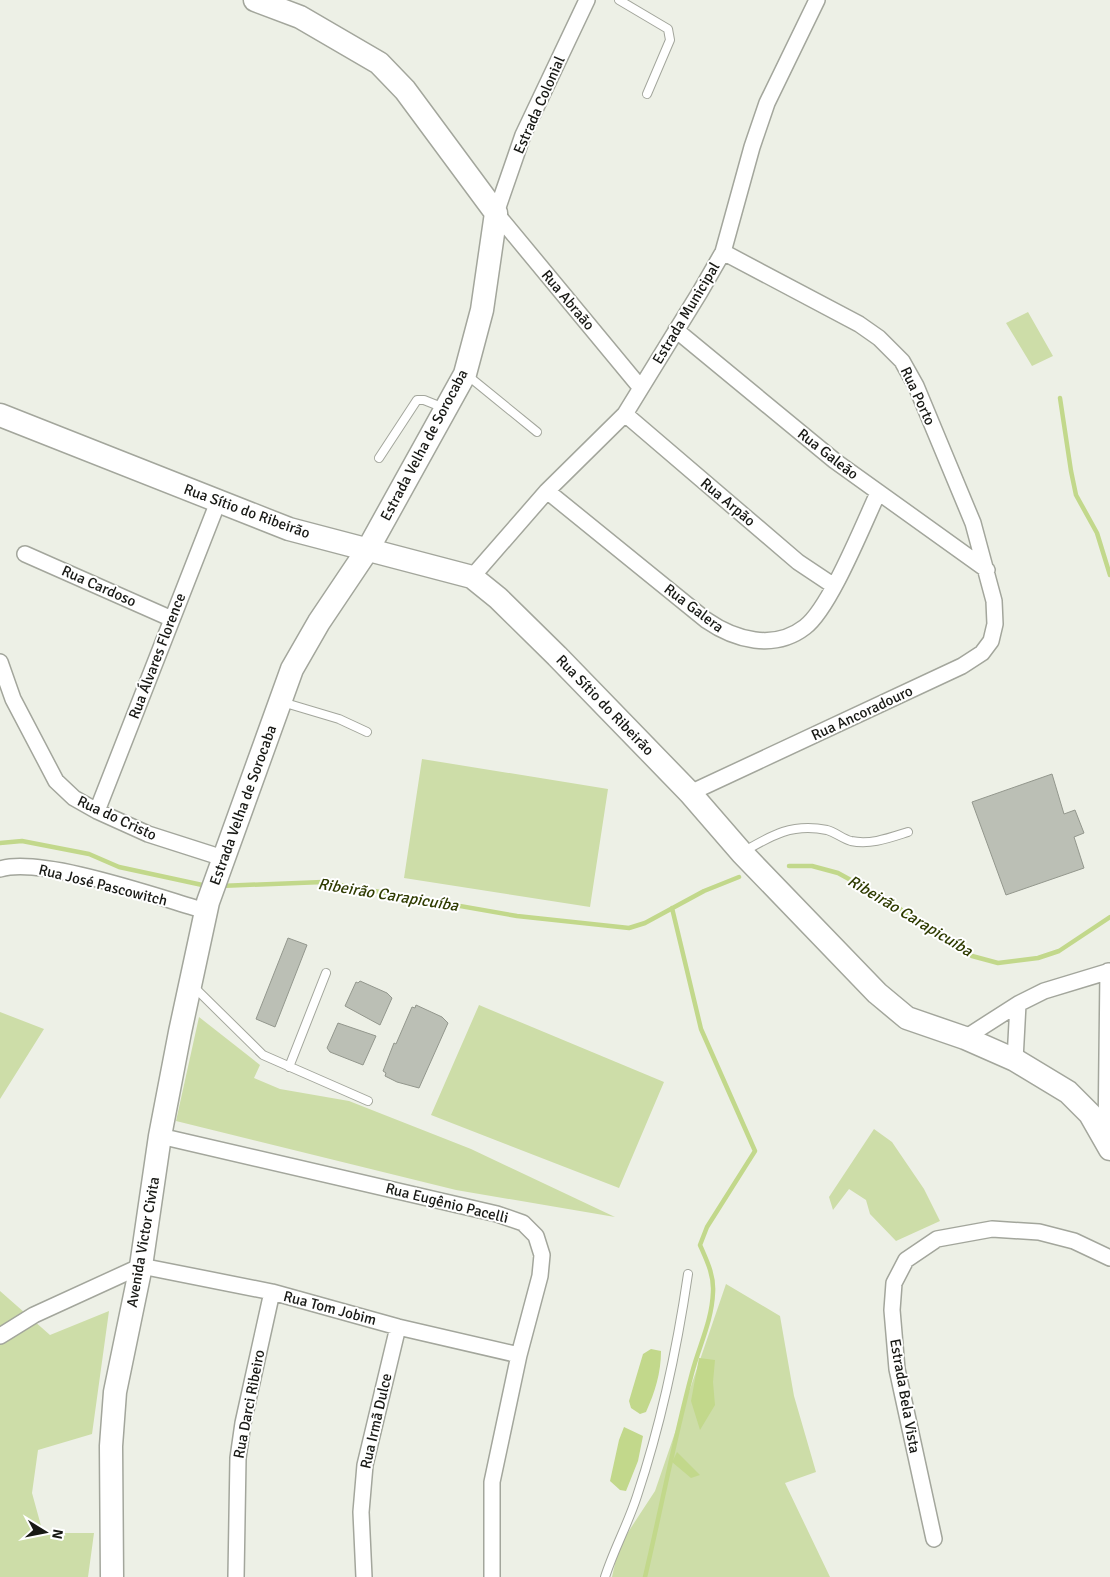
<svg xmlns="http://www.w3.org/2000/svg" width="1110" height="1577" font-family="Signika,sans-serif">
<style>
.green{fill:#cddda8}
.water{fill:#c2d88b}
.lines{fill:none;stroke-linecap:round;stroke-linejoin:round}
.stream{stroke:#c2d88b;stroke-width:4.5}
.building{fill:#bbbfb5;stroke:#93978d}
.service-casing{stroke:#a3a69c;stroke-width:10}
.minor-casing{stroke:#a3a69c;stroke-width:18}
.secondary-casing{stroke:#a3a69c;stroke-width:25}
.service{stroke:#fff;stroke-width:8}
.minor{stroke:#fff;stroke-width:15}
.secondary{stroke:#fff;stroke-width:22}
.labels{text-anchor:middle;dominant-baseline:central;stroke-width:4;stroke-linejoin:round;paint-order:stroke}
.street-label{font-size:15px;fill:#181915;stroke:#fff}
.water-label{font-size:16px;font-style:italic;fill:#2f3b01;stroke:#fff}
</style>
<rect width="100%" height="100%" fill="#edf0e6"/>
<path class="green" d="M 1028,312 L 1053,356 L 1032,366 L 1006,323 Z
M 422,759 L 608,789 L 590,907 L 404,878 Z
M 479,1005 L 664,1082 L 619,1188 L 431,1115 Z
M 0,1012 L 44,1029 L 0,1099 Z
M 199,1017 L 260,1065 L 254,1078 L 280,1089 L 349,1101 L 471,1149 L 615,1217 L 456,1190 L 176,1121 Z
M 874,1129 L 892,1142 L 924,1189 L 940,1221 L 896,1241 L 870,1214 L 866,1200 L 849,1189 L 833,1210 L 829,1197 Z
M 726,1284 L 780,1316 L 794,1396 L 816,1472 L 785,1483 L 830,1577 L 612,1577 L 619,1546 L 655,1491 Z
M 0,1291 L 50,1335 L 109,1311 L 92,1434 L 38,1450 L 32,1493 L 43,1533 L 94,1533 L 88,1577 L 0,1577 Z"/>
<path class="water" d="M 651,1349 L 661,1351 C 661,1373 655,1392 646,1412 L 640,1414 L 631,1408 L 629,1401 L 643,1354 Z
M 699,1358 L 715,1360 L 713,1382 L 715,1405 L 700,1430 L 691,1401 Z
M 624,1427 L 643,1436 L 638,1461 L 626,1491 L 620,1490 L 610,1481 L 619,1440 Z
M 677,1452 L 700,1475 L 691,1478 L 672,1462 Z"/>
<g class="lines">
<path class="stream" d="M 1060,398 L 1071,471 L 1076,495 L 1097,533 L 1110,575
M 0,843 L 22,841 L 89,854 L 119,867 L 207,886
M 789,866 L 812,866 L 838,873 L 889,901 L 951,945 L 972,956 L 998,963 L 1038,958 L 1059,951 L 1110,917
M 220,886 L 323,882 L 517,916 L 629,928 L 645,923 L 704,891 L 739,877
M 645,1577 C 661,1509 674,1440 692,1373 C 699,1346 712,1321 713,1292 C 714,1275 707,1261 700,1245 L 707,1227 L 755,1151 L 701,1029 L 672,908"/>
</g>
<path class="building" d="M 1052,774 L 1064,814 L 1075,810 L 1084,833 L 1074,837 L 1084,868 L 1006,895 L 972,802 Z
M 288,938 L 307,945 L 275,1027 L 256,1019 Z
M 360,981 L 387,993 L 392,998 L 380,1025 L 345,1006 L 356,982 L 358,983 Z
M 416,1005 L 442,1017 L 448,1023 L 419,1088 L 397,1082 L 385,1076 L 386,1073 L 383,1071 L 394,1043 L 396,1044 L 412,1007 L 415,1008 Z
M 338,1023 L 376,1036 L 363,1065 L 330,1052 L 327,1048 Z"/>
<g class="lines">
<g class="service-casing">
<path id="service" d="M 619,0 L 668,29 L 670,40 L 647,94
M 467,375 L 537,432
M 379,458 L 417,400 L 424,400 L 444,408
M 282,702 L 339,719 L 367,732
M 743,852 C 772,835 792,823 827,830 C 835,832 843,839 851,841 C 871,845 889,838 908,832
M 194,987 L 263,1055 L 368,1101
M 289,1067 L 326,973
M 605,1577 C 614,1549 628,1524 637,1496 C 661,1424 677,1349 688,1274"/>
</g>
<g class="minor-casing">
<path id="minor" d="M 587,0 L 523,135 L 496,213 L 640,387
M 676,330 L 835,461 L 987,570
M 625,414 L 798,562 L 834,586
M 547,491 L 706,620 C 735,640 774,651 805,627 C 830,608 863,525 878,493
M 25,554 L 172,619
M 472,577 L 547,491 L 625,414 L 700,292 L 723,252 L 752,147 L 767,103 L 817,0
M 0,662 L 13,699 L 56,781 L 74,798 L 97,811 L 148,834 L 223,858
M 690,793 L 962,666 L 982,653 L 991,641 L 995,624 L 994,601 L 973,523 L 916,386 L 902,361 L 879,338 L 859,324 L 723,252
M 97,811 L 218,502
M 0,869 C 42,856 160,898 206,911
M 965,1038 L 1018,1004 L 1044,991 L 1110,971
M 1015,1060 L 1018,1004
M 160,1136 L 497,1214 L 523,1223 L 536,1236 L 542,1255 L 540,1276 L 519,1355 L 492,1482 L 492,1577
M 1106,1140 L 1108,971
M 0,1336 L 34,1315 L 141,1266 L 272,1292 L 398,1327 L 519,1355
M 934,1539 L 897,1369 L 892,1310 L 894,1283 L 906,1260 L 937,1239 L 992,1229 L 1039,1232 L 1074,1241 L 1110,1258
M 236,1577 L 238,1458 L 243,1423 L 272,1292
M 364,1577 L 361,1512 L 365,1465 L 398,1327"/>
</g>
<g class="secondary-casing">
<path id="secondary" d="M 0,415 L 289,529 L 472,577 L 498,598 L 557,656 L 690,793 L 742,853 L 877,993 L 907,1018 L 965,1038 L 1015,1060 L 1068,1092 L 1090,1114 L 1110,1149
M 112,1577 L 111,1446 L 115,1392 L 141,1266 L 160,1136 L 180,1032 L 208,902 L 292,669 L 319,622 L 368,549 L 465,374 L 482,310 L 496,213 L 405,90 L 379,63 L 300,17 L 255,0"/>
</g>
<use href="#service" class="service"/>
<use href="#minor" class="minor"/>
<use href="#secondary" class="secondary"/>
</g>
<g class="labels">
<g class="street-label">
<text transform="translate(539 105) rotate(-66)">Estrada Colonial</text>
<text transform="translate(568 300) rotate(50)">Rua Abraão</text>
<text transform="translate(686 313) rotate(-59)">Estrada Municipal</text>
<text transform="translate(918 396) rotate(65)">Rua Porto</text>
<text transform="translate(424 445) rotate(-62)">Estrada Velha de Sorocaba</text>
<text transform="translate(828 454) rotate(38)">Rua Galeão</text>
<text transform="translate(728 502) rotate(40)">Rua Arpão</text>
<text transform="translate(247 511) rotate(20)">Rua Sítio do Ribeirão</text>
<text transform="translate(99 586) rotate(24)">Rua Cardoso</text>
<text transform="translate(694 608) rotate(37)">Rua Galera</text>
<text transform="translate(157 656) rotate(-69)">Rua Álvares Florence</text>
<text transform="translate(605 705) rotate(46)">Rua Sítio do Ribeirão</text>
<text transform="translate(862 713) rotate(-25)">Rua Ancoradouro</text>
<text transform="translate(243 805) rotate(-70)">Estrada Velha de Sorocaba</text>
<text transform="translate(117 818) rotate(25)">Rua do Cristo</text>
<text transform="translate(103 885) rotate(14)">Rua José Pascowitch</text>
<text transform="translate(447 1203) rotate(14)">Rua Eugênio Pacelli</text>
<text transform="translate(143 1242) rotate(-80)">Avenida Victor Civita</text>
<text transform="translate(330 1308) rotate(15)">Rua Tom Jobim</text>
<text transform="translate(905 1396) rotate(80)">Estrada Bela Vista</text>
<text transform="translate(249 1404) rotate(-79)">Rua Darci Ribeiro</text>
<text transform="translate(376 1421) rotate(-77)">Rua Irmã Dulce</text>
</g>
<g class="water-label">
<text transform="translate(388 895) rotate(9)">Ribeirão Carapicuíba</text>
<text transform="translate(910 916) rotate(31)">Ribeirão Carapicuíba</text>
</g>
</g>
<g transform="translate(45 1532) rotate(100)" stroke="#ffffff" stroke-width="4" paint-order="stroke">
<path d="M0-4L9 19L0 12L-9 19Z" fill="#181915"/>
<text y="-8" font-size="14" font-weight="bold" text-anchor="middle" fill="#181915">N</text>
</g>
</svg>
